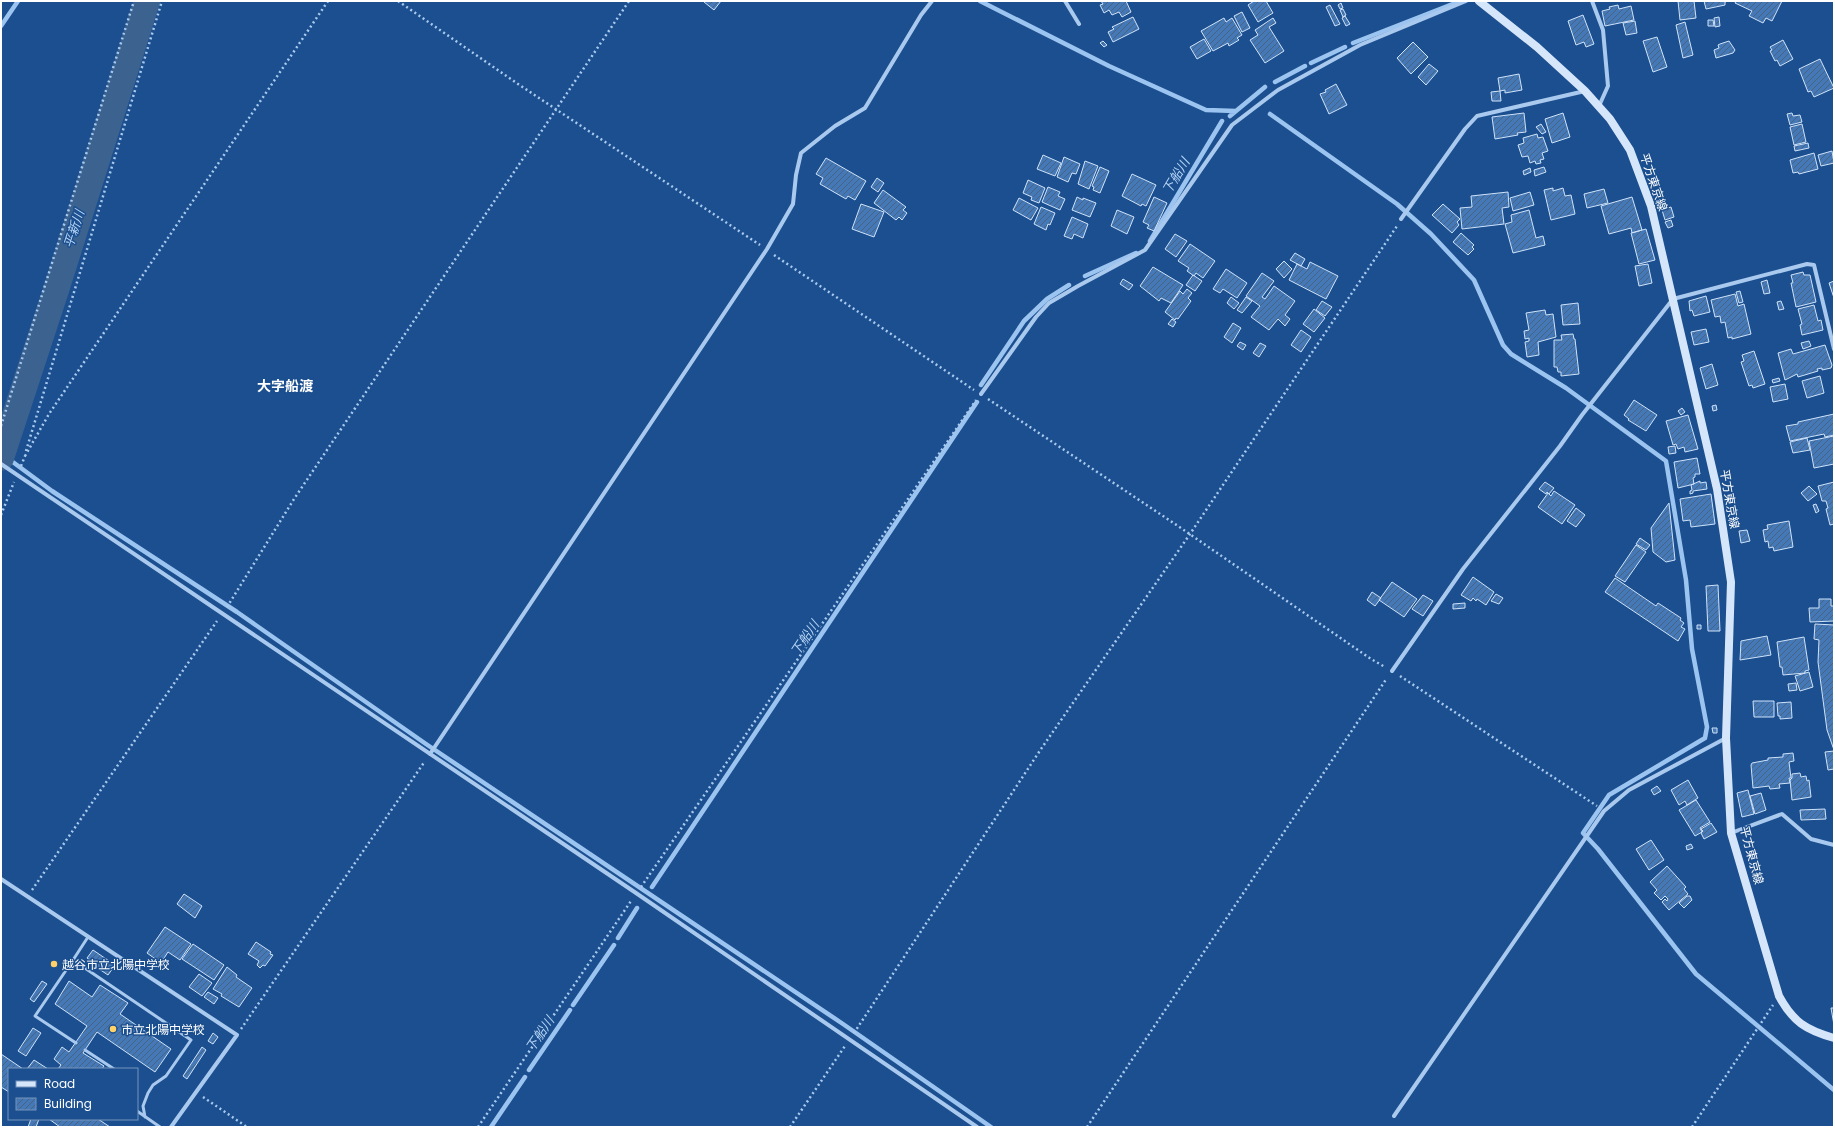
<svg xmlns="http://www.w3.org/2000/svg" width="1835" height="1128" font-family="Poppins,'Noto Sans JP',sans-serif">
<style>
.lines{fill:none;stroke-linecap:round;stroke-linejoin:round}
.stream{stroke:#9cc4f0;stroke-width:4.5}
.river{stroke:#3c6290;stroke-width:26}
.building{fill:url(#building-hatch);stroke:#cfe3fa}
.path{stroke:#a9c9ee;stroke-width:2.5;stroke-dasharray:2 3;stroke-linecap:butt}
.service{stroke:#a9c9ee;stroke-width:3}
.minor{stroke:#a9c9ee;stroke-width:4}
.secondary{stroke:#d6e6fa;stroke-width:8}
.poi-dot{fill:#ffd166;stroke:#1b4f8f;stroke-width:1.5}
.labels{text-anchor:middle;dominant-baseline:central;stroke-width:3;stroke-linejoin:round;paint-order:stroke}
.street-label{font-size:12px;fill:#fff;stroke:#1b4f8f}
.poi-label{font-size:12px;fill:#fff;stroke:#1b4f8f;text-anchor:start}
.water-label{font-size:13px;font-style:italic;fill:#b5d3f5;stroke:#1b4f8f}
.quarter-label{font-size:14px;font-weight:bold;fill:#fff;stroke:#1b4f8f}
</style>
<defs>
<pattern id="building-hatch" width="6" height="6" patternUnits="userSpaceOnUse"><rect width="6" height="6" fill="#4478b7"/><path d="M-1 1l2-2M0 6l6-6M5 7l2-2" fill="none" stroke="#486282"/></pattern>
</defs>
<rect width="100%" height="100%" fill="#1b4f8f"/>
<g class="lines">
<path class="stream" d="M 980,1 L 1109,66 L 1206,110 L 1236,111
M 1,26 L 18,1
M 1353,43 L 1458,2
M 1311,63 L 1345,47
M 1275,82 L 1305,66
M 1270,114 L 1397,204 L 1431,234 L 1474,280 L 1503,345 L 1511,354 L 1566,388 L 1666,461 L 1686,580 L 1692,649 L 1707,727 L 1705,738 L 1609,795 L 1583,833 L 1598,849 L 1696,974 L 1834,1090
M 1230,116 L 1265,87
M 1150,241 L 1222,121
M 1085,276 L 1136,253
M 981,385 L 1024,321 L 1047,299 L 1069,285
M 2,454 L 52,491 L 237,612 L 426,744 L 843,1024 L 991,1127
M 652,887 L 977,402
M 618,938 L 637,908
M 573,1005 L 614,945
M 529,1070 L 570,1010
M 491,1127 L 525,1077"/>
<path class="river" d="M 1,458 L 57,287 L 147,1"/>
</g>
<path class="building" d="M 705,1 L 721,1 L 714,10 L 704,2 Z
M 1101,1 L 1126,1 L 1131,12 L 1122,17 L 1119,12 L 1112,15 L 1109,10 L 1104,13 L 1100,5 L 1103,4 Z
M 1254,1 L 1266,1 L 1273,13 L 1258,22 L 1248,5 Z
M 1678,1 L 1694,1 L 1696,18 L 1680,20 Z
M 1704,1 L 1728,1 L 1725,2 L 1725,5 L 1706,9 Z
M 1736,1 L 1782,1 L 1772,21 L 1766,18 L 1763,23 L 1749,16 L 1752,11 L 1735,3 Z
M 1341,3 L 1343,8 L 1340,9 L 1338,5 Z
M 1330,5 L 1340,24 L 1335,26 L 1326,7 Z
M 1618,5 L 1619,9 L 1631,6 L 1634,20 L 1605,26 L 1602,11 L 1610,9 L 1609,7 Z
M 1343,9 L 1346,15 L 1343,17 L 1340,10 Z
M 1242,12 L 1250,28 L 1242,32 L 1234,16 Z
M 1583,15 L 1594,44 L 1586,47 L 1584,42 L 1576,45 L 1568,21 Z
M 1345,16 L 1350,24 L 1346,26 L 1342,18 Z
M 1133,17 L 1139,29 L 1113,42 L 1108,32 L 1114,29 L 1112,27 Z
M 1719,17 L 1720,26 L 1715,27 L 1714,18 Z
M 1224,18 L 1226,22 L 1232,18 L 1242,35 L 1237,38 L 1239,40 L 1229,46 L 1228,43 L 1213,51 L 1201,31 Z
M 1273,18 L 1276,23 L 1269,27 L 1284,51 L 1265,63 L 1250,40 L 1258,35 L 1255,30 Z
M 1708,20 L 1713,20 L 1714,26 L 1708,26 Z
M 1635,21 L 1637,33 L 1626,35 L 1623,23 Z
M 1685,22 L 1693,55 L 1683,58 L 1676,25 Z
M 1657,37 L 1667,67 L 1653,72 L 1643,41 Z
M 1204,39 L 1211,51 L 1197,59 L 1190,47 Z
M 1783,40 L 1793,59 L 1780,66 L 1777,60 L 1775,61 L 1770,51 L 1772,50 L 1770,47 Z
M 1103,41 L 1107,45 L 1104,47 L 1100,43 Z
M 1729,41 L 1735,50 L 1733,53 L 1716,58 L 1714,50 L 1719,48 L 1718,45 L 1720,44 Z
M 1413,42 L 1428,57 L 1411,74 L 1397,58 Z
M 1820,59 L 1834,88 L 1814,97 L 1811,91 L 1808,92 L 1799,69 Z
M 1429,64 L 1438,71 L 1426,85 L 1418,77 Z
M 1519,74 L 1522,90 L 1505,93 L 1505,90 L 1500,91 L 1498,78 Z
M 1336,84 L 1347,105 L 1329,114 L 1320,94 L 1326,92 L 1325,90 Z
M 1500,91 L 1501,101 L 1492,101 L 1491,92 Z
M 1524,113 L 1526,132 L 1517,133 L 1518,135 L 1495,139 L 1492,117 Z
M 1563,113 L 1570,137 L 1552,143 L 1545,119 Z
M 1792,113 L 1793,116 L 1800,115 L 1802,122 L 1790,125 L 1787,114 Z
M 1541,124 L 1546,132 L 1542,134 L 1536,127 Z
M 1802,124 L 1806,142 L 1794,145 L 1790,127 Z
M 1537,134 L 1538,138 L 1543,137 L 1548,151 L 1542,153 L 1544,159 L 1540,160 L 1541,163 L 1536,164 L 1535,161 L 1530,163 L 1528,156 L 1522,157 L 1518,145 L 1524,143 L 1523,138 Z
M 1808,143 L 1809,148 L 1795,151 L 1794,146 Z
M 1832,151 L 1834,163 L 1821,166 L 1818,155 Z
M 1814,153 L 1818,169 L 1799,174 L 1798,172 L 1793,173 L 1790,160 Z
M 1043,155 L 1061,163 L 1055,176 L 1037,169 Z
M 1064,157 L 1080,164 L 1076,174 L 1072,173 L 1068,182 L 1057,177 Z
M 826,158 L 866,181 L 855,200 L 848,196 L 846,199 L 820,184 L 823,178 L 816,174 Z
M 1085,161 L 1098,166 L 1089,189 L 1078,184 Z
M 1100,167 L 1109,171 L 1100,193 L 1093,190 L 1094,187 L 1092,186 Z
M 1544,167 L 1546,172 L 1535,176 L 1534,170 Z
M 1530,168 L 1531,172 L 1524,175 L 1523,171 Z
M 1132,174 L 1156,185 L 1146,206 L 1142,204 L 1141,206 L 1122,196 Z
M 877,178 L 884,183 L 878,192 L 871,187 Z
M 1028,180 L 1045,188 L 1039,203 L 1031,200 L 1032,197 L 1023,193 Z
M 1048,187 L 1060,192 L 1058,196 L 1065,199 L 1060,210 L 1042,202 Z
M 1553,188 L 1553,191 L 1563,188 L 1565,196 L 1571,195 L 1575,214 L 1551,220 L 1544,190 Z
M 1604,189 L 1608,203 L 1587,208 L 1584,194 Z
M 883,190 L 906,207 L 903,210 L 907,213 L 902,220 L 899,217 L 896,220 L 874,203 Z
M 1508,192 L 1509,207 L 1502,208 L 1504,224 L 1462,229 L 1460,208 L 1472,207 L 1471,196 Z
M 1530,192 L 1534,205 L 1513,211 L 1510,198 Z
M 1077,197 L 1083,200 L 1083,198 L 1096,203 L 1090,217 L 1072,210 Z
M 1154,197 L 1167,203 L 1154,231 L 1147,228 L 1149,225 L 1143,222 Z
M 1632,197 L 1642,230 L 1632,233 L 1631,228 L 1609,234 L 1601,206 Z
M 1019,198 L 1038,208 L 1031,220 L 1013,210 Z
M 861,204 L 884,212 L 874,237 L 852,229 Z
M 1443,204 L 1460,219 L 1457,222 L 1459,225 L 1452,233 L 1432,215 Z
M 1041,207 L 1055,213 L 1050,225 L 1048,224 L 1046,230 L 1034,224 Z
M 1671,207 L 1674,217 L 1665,220 L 1662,210 Z
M 1117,210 L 1134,217 L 1127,234 L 1111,226 Z
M 1529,210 L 1536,238 L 1543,236 L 1545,245 L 1513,253 L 1505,224 L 1512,222 L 1511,215 Z
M 1072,217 L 1088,224 L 1083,238 L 1074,234 L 1072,239 L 1064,236 Z
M 1671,220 L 1673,226 L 1668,228 L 1665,222 Z
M 1646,229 L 1655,260 L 1639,264 L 1631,233 Z
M 1461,233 L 1474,245 L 1472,247 L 1474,249 L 1468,255 L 1453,242 Z
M 1175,234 L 1187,241 L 1176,257 L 1165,249 Z
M 1190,244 L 1215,261 L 1203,278 L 1196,273 L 1194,276 L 1187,271 L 1189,268 L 1178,261 Z
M 1295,253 L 1305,259 L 1301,266 L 1290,260 Z
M 1284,261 L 1292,269 L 1284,278 L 1276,269 Z
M 1310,262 L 1338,276 L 1326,299 L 1289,280 L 1297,264 L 1307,269 Z
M 1648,264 L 1652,283 L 1639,286 L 1635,266 Z
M 1153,267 L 1183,285 L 1171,303 L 1161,298 L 1159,301 L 1140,286 Z
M 1226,269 L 1247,283 L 1237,298 L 1223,289 L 1220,293 L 1213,289 Z
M 1803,272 L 1804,275 L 1810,275 L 1816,302 L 1796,307 L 1791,283 L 1793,283 L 1791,275 Z
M 1262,273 L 1274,281 L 1262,297 L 1265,299 L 1274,286 L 1295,301 L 1285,315 L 1290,319 L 1285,326 L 1278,319 L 1269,330 L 1251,317 L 1260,306 L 1246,296 Z
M 1193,275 L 1202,281 L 1195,291 L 1186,285 Z
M 1123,279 L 1133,285 L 1129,290 L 1120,284 Z
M 1767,280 L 1770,293 L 1764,294 L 1761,282 Z
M 1834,281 L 1834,298 L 1829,283 Z
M 1187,289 L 1192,293 L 1188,298 L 1191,301 L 1178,319 L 1176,318 L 1175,320 L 1165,312 L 1180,291 L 1183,294 Z
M 1740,291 L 1743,302 L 1739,303 L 1736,292 Z
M 1735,294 L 1738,306 L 1744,304 L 1751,334 L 1732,339 L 1732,337 L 1728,338 L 1725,322 L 1721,323 L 1720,316 L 1715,317 L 1711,300 Z
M 1706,296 L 1710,312 L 1694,316 L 1692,310 L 1690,311 L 1689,301 Z
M 1231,297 L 1239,303 L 1234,309 L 1227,303 Z
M 1246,297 L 1252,301 L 1242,313 L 1237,310 Z
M 1322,301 L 1332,307 L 1325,316 L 1316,310 Z
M 1781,301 L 1784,309 L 1779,310 L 1777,302 Z
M 1578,303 L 1580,324 L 1563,325 L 1561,305 Z
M 1814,305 L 1818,321 L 1821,320 L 1823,330 L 1802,335 L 1800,325 L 1802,324 L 1798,309 Z
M 1314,309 L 1325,318 L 1314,332 L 1303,324 Z
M 1545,310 L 1546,315 L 1553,314 L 1556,337 L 1538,342 L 1539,355 L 1527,357 L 1525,342 L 1529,341 L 1529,338 L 1525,339 L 1524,331 L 1529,330 L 1526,313 Z
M 1172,319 L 1176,322 L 1173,327 L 1168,324 Z
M 1233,323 L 1241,328 L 1232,343 L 1224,337 Z
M 1706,329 L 1709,342 L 1694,345 L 1691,332 Z
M 1301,330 L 1311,337 L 1301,352 L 1291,345 Z
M 1573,334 L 1574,339 L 1575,339 L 1579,374 L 1561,376 L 1561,372 L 1558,372 L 1557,367 L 1554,367 L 1554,340 L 1562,340 L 1561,335 Z
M 1809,341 L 1811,346 L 1803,349 L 1801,343 Z
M 1240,342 L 1246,345 L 1243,350 L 1237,346 Z
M 1260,343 L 1266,346 L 1259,357 L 1253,353 Z
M 1825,345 L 1832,365 L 1831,368 L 1822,370 L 1822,368 L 1817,369 L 1818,371 L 1798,377 L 1797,374 L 1785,380 L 1778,353 L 1791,349 L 1793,354 Z
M 1754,351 L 1765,384 L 1753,388 L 1752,385 L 1749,386 L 1741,362 L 1744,361 L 1742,355 Z
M 1712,364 L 1718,385 L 1706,389 L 1700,368 Z
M 1820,376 L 1824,393 L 1807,398 L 1802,381 Z
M 1779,378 L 1780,381 L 1773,383 L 1772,380 Z
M 1785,384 L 1788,399 L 1773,402 L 1770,387 Z
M 1634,400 L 1657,415 L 1646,431 L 1628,420 L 1629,419 L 1624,415 Z
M 1716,405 L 1717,410 L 1713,411 L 1712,406 Z
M 1682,408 L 1685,412 L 1681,415 L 1678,411 Z
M 1834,414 L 1834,435 L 1825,437 L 1824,434 L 1790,441 L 1786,426 L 1798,424 L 1798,422 Z
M 1688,415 L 1698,449 L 1685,452 L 1684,447 L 1678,449 L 1676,444 L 1673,445 L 1666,421 Z
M 1834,436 L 1834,464 L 1814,468 L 1809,441 Z
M 1807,438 L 1810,450 L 1793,453 L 1790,442 Z
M 1675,446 L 1676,453 L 1669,454 L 1668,447 Z
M 1697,458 L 1700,474 L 1695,474 L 1695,477 L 1693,478 L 1694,484 L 1678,488 L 1674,462 Z
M 1700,481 L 1700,483 L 1706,482 L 1707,489 L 1693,491 L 1693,493 L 1690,494 L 1690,491 L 1692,490 L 1691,485 Z
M 1545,482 L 1554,488 L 1549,494 L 1547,492 L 1546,494 L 1539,489 Z
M 1834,482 L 1834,524 L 1830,525 L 1826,509 L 1828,508 L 1826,501 L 1822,501 L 1818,486 Z
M 1809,486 L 1817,494 L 1808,501 L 1801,493 Z
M 1554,491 L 1575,505 L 1562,524 L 1538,507 L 1548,493 L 1551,496 Z
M 1711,494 L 1715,524 L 1691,527 L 1690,520 L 1683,521 L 1680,499 Z
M 1669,503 L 1675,560 L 1666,562 L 1653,552 L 1651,528 Z
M 1816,504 L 1819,511 L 1816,513 L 1813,505 Z
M 1576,508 L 1585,515 L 1576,527 L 1567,521 Z
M 1789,521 L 1793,547 L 1774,551 L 1773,547 L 1769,548 L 1768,541 L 1765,542 L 1763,530 L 1768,529 L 1767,525 Z
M 1747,530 L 1750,541 L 1741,543 L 1739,531 Z
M 1640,538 L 1650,545 L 1646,550 L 1636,544 Z
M 1636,545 L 1646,552 L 1625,582 L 1615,576 Z
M 1473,577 L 1494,592 L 1486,605 L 1477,599 L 1476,601 L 1473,598 L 1471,601 L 1461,595 Z
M 1615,578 L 1656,606 L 1658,603 L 1681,618 L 1680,620 L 1684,623 L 1681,627 L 1685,629 L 1678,641 L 1605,592 Z
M 1392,582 L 1417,599 L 1404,617 L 1379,600 Z
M 1718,585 L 1720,631 L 1708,631 L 1706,586 Z
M 1372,592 L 1381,598 L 1375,606 L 1367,600 Z
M 1496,594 L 1503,598 L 1499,604 L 1491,601 Z
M 1423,595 L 1433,601 L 1423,616 L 1412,609 Z
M 1819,599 L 1831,599 L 1831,606 L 1834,606 L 1834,621 L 1810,622 L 1809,608 L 1819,608 Z
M 1465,603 L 1465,608 L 1453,609 L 1453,604 Z
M 1815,624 L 1834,625 L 1834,750 L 1827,730 L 1818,662 L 1819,640 L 1814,639 Z
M 1697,625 L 1701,625 L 1701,629 L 1697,629 Z
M 1767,636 L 1771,655 L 1740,660 L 1741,641 Z
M 1804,637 L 1809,670 L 1805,671 L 1805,673 L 1783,675 L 1782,667 L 1780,667 L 1777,642 Z
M 1809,672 L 1813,687 L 1800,691 L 1795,676 Z
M 1796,683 L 1797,690 L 1789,691 L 1788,684 Z
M 1753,701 L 1774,701 L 1774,717 L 1754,717 Z
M 1791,702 L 1792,718 L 1780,719 L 1780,716 L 1778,716 L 1777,703 Z
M 1712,728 L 1717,728 L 1717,733 L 1713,733 Z
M 1834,751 L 1834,769 L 1828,770 L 1825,752 Z
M 1793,753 L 1794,761 L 1789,762 L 1791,778 L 1789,778 L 1790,783 L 1779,784 L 1780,788 L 1770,789 L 1769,786 L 1753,788 L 1751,765 L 1752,763 L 1768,760 L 1768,758 L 1783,757 L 1783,754 Z
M 1800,773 L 1801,777 L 1806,776 L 1807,781 L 1809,780 L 1811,797 L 1792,800 L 1790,780 L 1792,778 L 1792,774 Z
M 1688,780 L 1698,798 L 1687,805 L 1685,801 L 1679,805 L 1671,790 Z
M 1657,786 L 1661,791 L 1654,795 L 1651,790 Z
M 1748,790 L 1754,814 L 1742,817 L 1737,793 Z
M 1761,793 L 1766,810 L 1755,814 L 1750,796 Z
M 1696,800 L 1710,822 L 1700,828 L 1702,832 L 1695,836 L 1679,810 Z
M 1825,809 L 1826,819 L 1801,820 L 1800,810 Z
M 1711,823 L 1717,832 L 1704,839 L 1701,833 L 1703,831 L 1701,829 Z
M 1651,840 L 1664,860 L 1649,870 L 1636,849 Z
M 1691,844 L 1693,848 L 1687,850 L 1686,846 Z
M 1667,866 L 1686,887 L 1684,889 L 1688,894 L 1669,910 L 1662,902 L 1665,899 L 1667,901 L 1668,899 L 1665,896 L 1661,900 L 1654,893 L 1657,890 L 1650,882 Z
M 184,894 L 202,906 L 195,918 L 177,904 Z
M 1687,896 L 1690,896 L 1692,900 L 1684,908 L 1679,903 Z
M 165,927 L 191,944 L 180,960 L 168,952 L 161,963 L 147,953 Z
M 256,942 L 271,952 L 270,954 L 273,955 L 265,966 L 263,965 L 260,968 L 257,965 L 259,961 L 248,954 Z
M 193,944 L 224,965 L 214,980 L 182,959 Z
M 93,950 L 115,965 L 108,975 L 90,963 L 91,961 L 87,958 Z
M 227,967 L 237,975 L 236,977 L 252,988 L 239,1007 L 221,996 L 222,994 L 213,989 Z
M 199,974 L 212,983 L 202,996 L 189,987 Z
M 42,981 L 47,984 L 34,1002 L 30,999 Z
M 69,981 L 92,997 L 100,985 L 128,1003 L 120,1014 L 171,1049 L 155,1072 L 97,1032 L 83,1053 L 104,1066 L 102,1069 L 58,1069 L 61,1065 L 54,1059 L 62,1047 L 69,1052 L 87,1026 L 55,1004 Z
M 208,992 L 218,998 L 214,1004 L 204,997 Z
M 1831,1008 L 1834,1008 L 1834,1025 Z
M 33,1028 L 41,1033 L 26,1056 L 18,1051 Z
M 213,1033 L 218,1037 L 213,1044 L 208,1041 Z
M 202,1047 L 206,1050 L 187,1079 L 183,1076 Z
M 1,1054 L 23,1069 L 9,1069 L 9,1092 L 1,1087 Z
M 34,1060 L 48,1069 L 27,1069 Z
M 31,1119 L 39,1119 L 36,1127 L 28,1127 Z
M 49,1119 L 98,1119 L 110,1127 L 60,1127 Z"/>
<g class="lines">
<path class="path" d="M 398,1 L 518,84 L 760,245
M 774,255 L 974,390
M 988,399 L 1178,526 L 1371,659 L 1385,667
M 1,426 L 134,1
M 26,451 L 162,1
M 25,456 L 49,414 L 328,1
M 21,466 L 25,456
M 1,515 L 14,482
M 227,607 L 294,499 L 629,1
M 1400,676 L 1597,806
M 641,887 L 976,400
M 32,890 L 217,621
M 241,1029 L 425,761
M 854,1033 L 1041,749 L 1190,534 L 1397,226
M 203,1097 L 247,1127
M 478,1127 L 631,901
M 790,1127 L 845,1046
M 1087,1127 L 1387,678
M 1692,1127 L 1773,1005"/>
<path class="service" d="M 73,960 L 88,937
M 76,1043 L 35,1016 L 73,960 L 191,1040 L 166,1076 L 153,1085 L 148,1093 L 143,1106 L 145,1117
M 85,1050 L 114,1069
M 137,1111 L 160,1127"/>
<path class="minor" d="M 1065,1 L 1079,24
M 1592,1 L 1603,30 L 1608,86 L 1599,106
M 1401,219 L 1465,129 L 1477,116 L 1585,91
M 981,394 L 1036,317 L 1049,303 L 1078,286 L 1145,250 L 1232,125 L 1278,90 L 1360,45 L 1466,1
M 1,464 L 636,893 L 977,1127
M 1392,671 L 1463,569 L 1560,446 L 1582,415 L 1673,299 L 1807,264 L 1814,265 L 1834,349
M 430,754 L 767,249 L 793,204 L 796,175 L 801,153 L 835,126 L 865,108 L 921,15 L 932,1
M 1731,833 L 1782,814 L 1811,839 L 1834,845
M 1,879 L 237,1035 L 171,1127
M 1394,1116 L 1604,811 L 1629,790 L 1726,738"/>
<path class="secondary" d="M 1479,1 L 1537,47 L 1585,91 L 1610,119 L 1630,150 L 1651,206 L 1717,489 L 1731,582 L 1726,738 L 1731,833 L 1779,996 C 1793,1022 1806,1030 1834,1038"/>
</g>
<g class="poi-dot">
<circle cx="54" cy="964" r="4"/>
<circle cx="113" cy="1029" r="4"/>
</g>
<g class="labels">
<g class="street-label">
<text transform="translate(1654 182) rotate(71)">平方東京線</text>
<text transform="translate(1730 499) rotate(80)">平方東京線</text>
<text transform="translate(1752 855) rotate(75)">平方東京線</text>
</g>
<g class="poi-label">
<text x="62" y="964">越谷市立北陽中学校</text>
<text x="121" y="1029">市立北陽中学校</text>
</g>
<g class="water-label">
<text transform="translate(1176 176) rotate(-59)">下船川</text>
<text transform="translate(74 229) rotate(-72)">平新川</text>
<text transform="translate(805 638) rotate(-56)">下船川</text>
<text transform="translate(540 1034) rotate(-56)">下船川</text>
</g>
<g class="quarter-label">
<text x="285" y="386">大字船渡</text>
</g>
</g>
<rect width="1835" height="1128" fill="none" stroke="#ffffff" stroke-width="4"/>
<rect x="8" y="1068" width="130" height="52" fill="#1b4f8f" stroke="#7695bc"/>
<rect x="16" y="1081" width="20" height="6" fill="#d6e6fa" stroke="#7695bc"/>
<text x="44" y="1088" font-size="12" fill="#ffffff">Road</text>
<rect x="16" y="1098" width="20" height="12" fill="url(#building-hatch)" stroke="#7695bc"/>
<text x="44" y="1108" font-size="12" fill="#ffffff">Building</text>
</svg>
